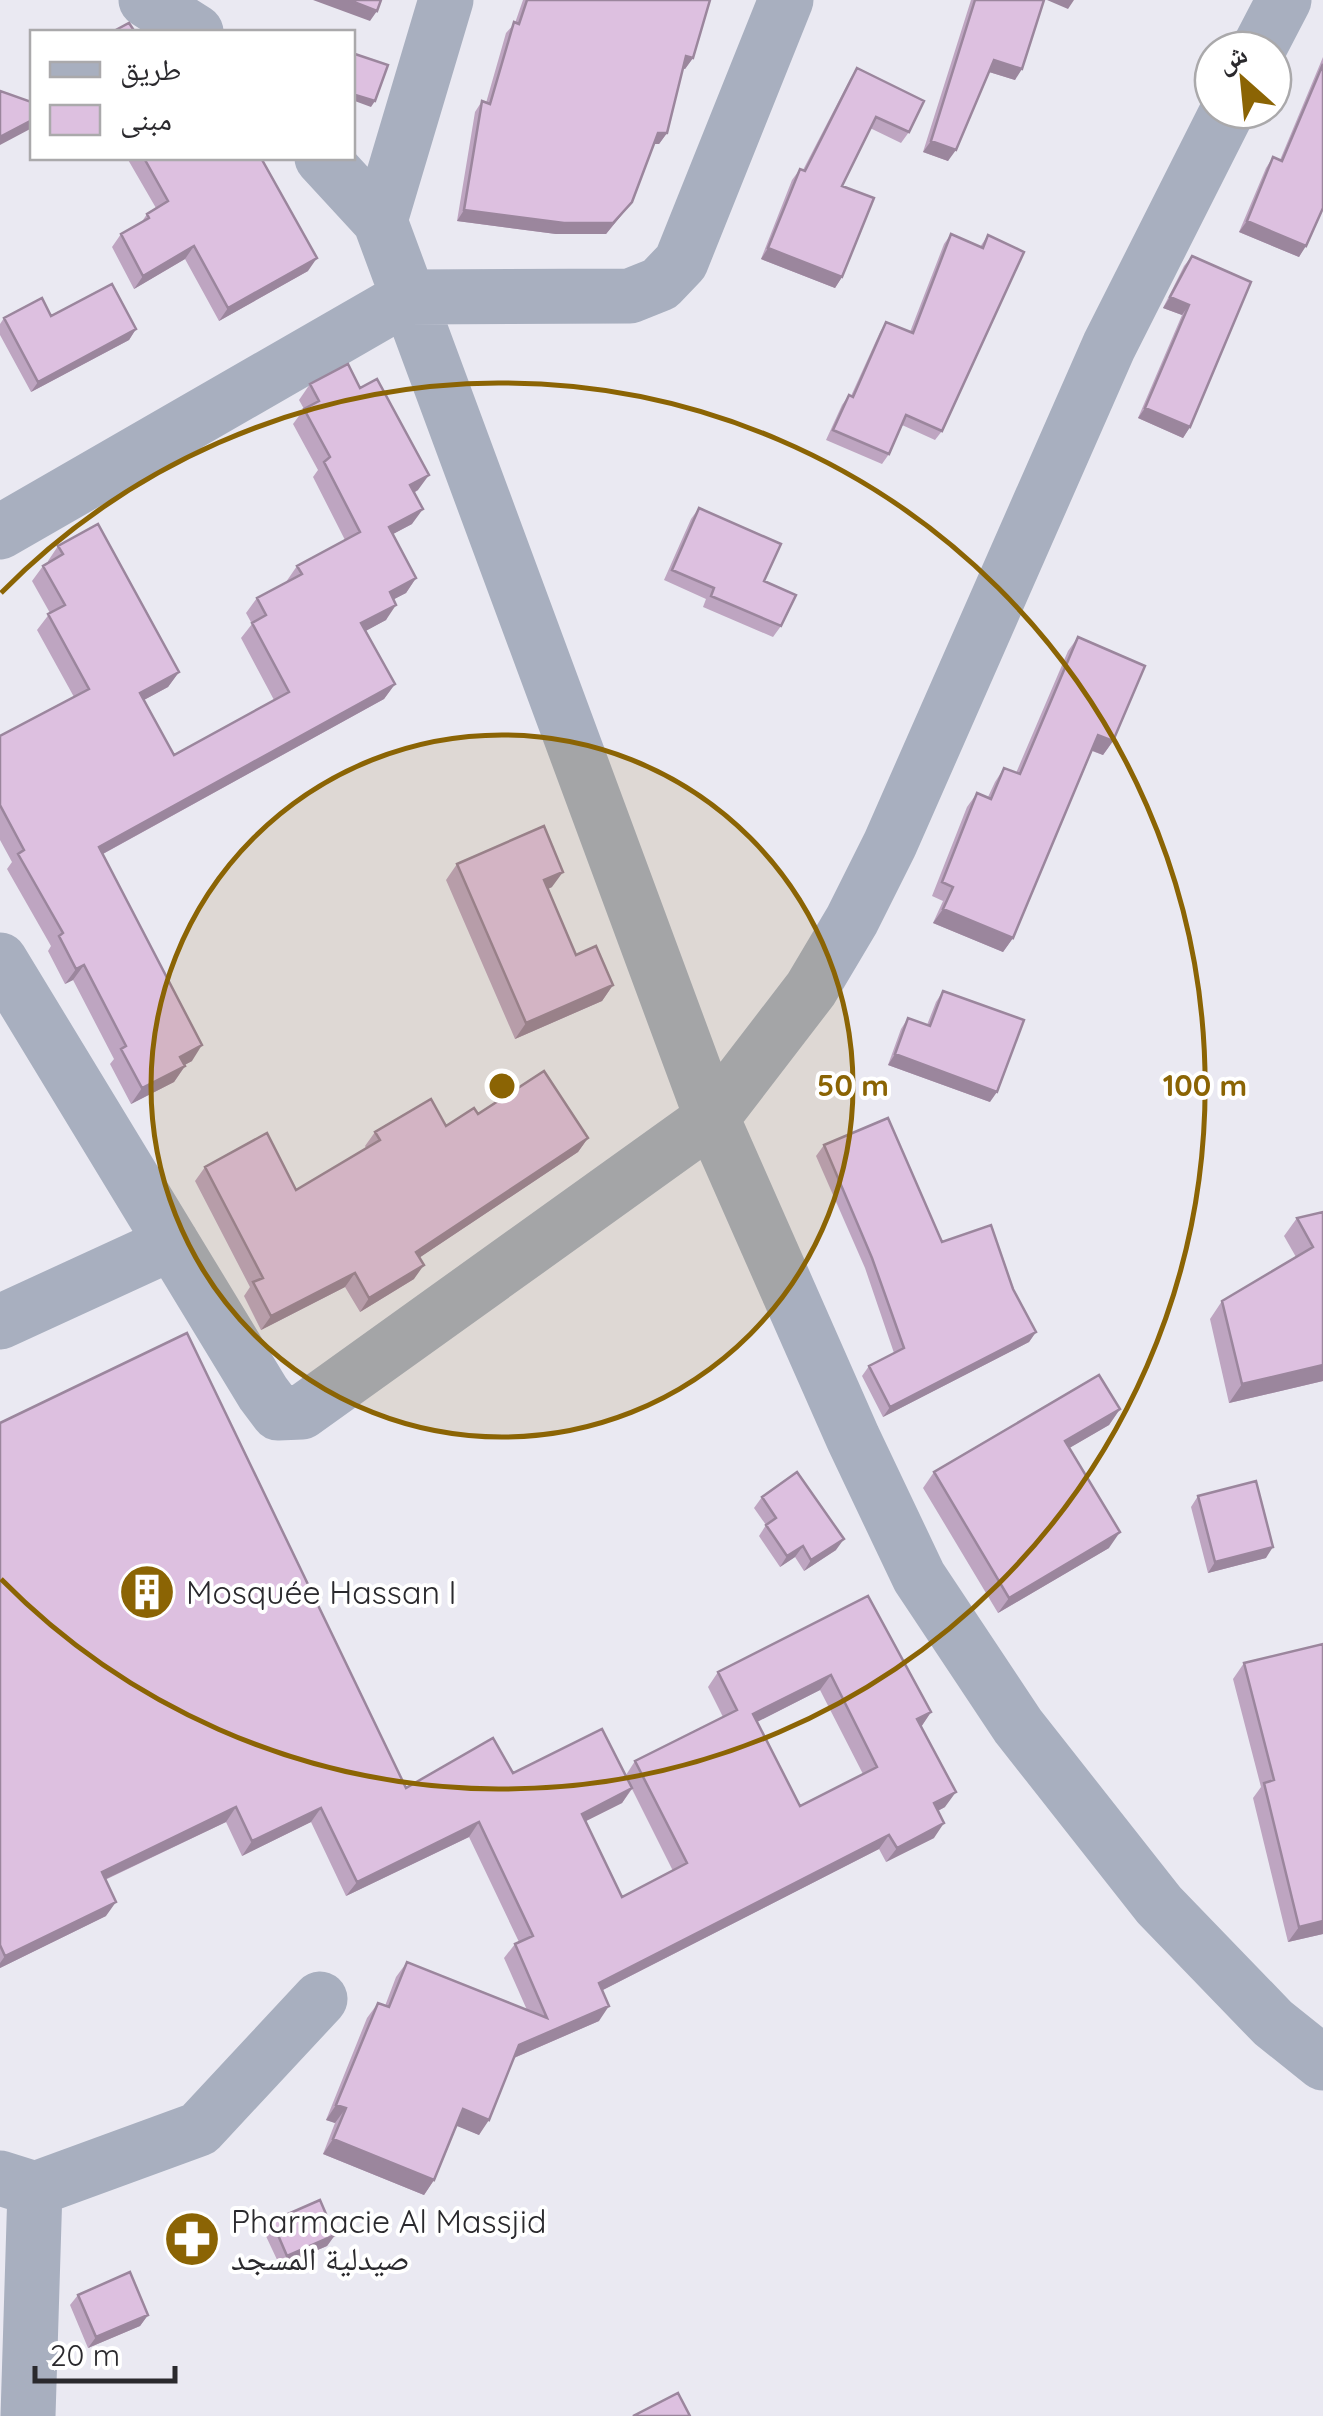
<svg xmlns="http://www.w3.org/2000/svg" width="1323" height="2416" font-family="Quicksand,'Noto Naskh Arabic',sans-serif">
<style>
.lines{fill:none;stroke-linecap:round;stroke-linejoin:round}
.minor{stroke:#a8afbf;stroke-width:55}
.wall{fill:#bea5c1;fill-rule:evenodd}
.shaded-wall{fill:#9b869d}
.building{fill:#ddc0e0;stroke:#9b869d;stroke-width:2.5;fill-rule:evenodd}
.ring{fill:none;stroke:#8b6404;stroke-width:5}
.labels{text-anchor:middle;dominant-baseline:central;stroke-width:8;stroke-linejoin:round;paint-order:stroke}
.poi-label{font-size:32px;fill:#2a292d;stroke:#fff;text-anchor:start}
.centre{fill:#8b6404;stroke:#fff;stroke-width:5}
.ring-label{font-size:30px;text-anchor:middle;font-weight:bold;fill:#8b6404;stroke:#fff;stroke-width:8;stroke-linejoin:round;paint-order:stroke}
</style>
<rect width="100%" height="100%" fill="#eae9f2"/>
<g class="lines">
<path class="minor" d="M 146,0 L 196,32
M 1258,50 L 1284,0
M 322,158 L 380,221 L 712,1118 L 853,1438 L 919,1577 L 1018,1726 L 1159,1905 L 1273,2023 L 1323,2063
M 380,221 L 446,0
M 0,532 L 408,297 L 630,296 L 660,284 L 681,262 L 786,0
M 0,960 L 263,1393 L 278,1413 L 302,1412 L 712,1118 L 811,989 L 852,920 L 890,844 L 1109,346 L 1228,110
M 0,1322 L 172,1243
M 0,2178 L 35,2189 L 199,2129 L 320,1999
M 28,2416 L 35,2189"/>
</g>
<path class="wall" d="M 523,0 L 710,0 L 693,58 L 685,69 L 683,68 L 667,133 L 659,144 L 654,144 L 624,212 L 606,234 L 556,234 L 457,221 L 475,112 L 482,101 L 486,103 L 506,33 L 515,23 Z
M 971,0 L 1044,0 L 1015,80 L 989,72 L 948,161 L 923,152 Z
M 1323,57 L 1323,208 L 1299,257 L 1239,232 L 1266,168 L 1273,157 L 1280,160 Z
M 857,68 L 909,132 L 901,143 L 870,128 L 842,186 L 842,277 L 835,288 L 761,259 L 792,180 L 800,169 L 803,170 L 850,79 Z
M 127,158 L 261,158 L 308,271 L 219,321 L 185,259 L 134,289 L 112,247 L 121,234 L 141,223 L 147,214 L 156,208 Z
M 951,234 L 980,247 L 988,235 L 942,431 L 935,440 L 902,425 L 889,454 L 882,464 L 826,440 L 842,405 L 849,395 L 851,396 L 880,332 L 886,322 L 910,332 L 944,244 Z
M 1192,256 L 1190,427 L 1183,438 L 1138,418 L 1182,315 L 1163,308 L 1184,266 Z
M 51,316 L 136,329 L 129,340 L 31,392 L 0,335 L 0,324 L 4,318 Z
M 310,384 L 418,490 L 414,493 L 412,524 L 393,534 L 416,578 L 406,593 L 394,599 L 386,620 L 365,631 L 395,684 L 384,699 L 103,854 L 192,1061 L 184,1065 L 185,1066 L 174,1082 L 131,1104 L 110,1064 L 114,1059 L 73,980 L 65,984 L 48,951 L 51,946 L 7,869 L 12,862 L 0,840 L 0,736 L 74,697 L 37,630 L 50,613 L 32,581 L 43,566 L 48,563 L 48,561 L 58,546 L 179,672 L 168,687 L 144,700 L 174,755 L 274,700 L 241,638 L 252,624 L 246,613 L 257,598 L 286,582 L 297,566 L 345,540 L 313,477 L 318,470 L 293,424 L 304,409 L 299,400 Z
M 699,508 L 764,581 L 781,626 L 773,637 L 703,607 L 706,599 L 664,580 L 691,519 Z
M 1078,637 L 1113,741 L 1103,755 L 1092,751 L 1013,938 L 1003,952 L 933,923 L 943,901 L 932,896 L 967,807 L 977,793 L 988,797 L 995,782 L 1004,768 L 1016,773 L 1068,651 Z
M 457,864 L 552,887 L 548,889 L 576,955 L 613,985 L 602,1001 L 515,1039 L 446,880 Z
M 943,991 L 990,1102 L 888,1065 L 901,1029 L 908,1018 L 927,1025 L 936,1002 Z
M 478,1114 L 588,1138 L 578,1152 L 420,1257 L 414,1279 L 360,1312 L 345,1287 L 261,1330 L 244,1296 L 250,1287 L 195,1181 L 205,1167 L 296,1190 L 366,1148 L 365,1146 L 375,1132 L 446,1126 Z
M 824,1145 L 942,1242 L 1013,1289 L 1036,1332 L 1029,1342 L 883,1417 L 862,1376 L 869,1366 L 894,1353 L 865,1268 L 816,1156 Z
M 1323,1212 L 1323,1381 L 1229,1403 L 1210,1319 L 1222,1301 L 1296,1257 L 1284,1236 L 1297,1218 Z
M 1120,1409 L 1109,1425 L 1069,1448 L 1109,1548 L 998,1613 L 923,1488 L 934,1472 Z
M 0,1423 L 406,1788 L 513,1773 L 626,1775 L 635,1761 L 723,1717 L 708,1687 L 718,1672 L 868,1596 L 931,1712 L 921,1727 L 945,1807 L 938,1811 L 934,1838 L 886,1862 L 879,1849 L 603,1990 L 599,2021 L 514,2058 L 479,2135 L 456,2125 L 434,2180 L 424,2195 L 323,2154 L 335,2123 L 326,2120 L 367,2018 L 378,2003 L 385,2006 L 396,1977 L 407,1962 L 527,2010 L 504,1958 L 515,1944 L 519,1942 L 469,1837 L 346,1896 L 311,1822 L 242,1856 L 226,1822 L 105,1880 L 106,1916 L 0,1968 ZM 820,1690 L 863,1774 L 800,1806 L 757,1722 ZM 632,1789 L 673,1871 L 622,1897 L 586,1821 L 622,1803 Z
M 1198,1496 L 1266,1558 L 1208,1573 L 1191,1507 Z
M 762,1497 L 836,1550 L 804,1571 L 795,1557 L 780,1567 L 759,1536 L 766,1525 L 754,1508 Z
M 1323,1644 L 1323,1934 L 1288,1942 L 1253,1798 L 1261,1787 L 1233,1679 L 1244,1663 Z
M 272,2221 L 335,2235 L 327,2246 L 280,2266 L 264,2232 Z
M 78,2295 L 148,2315 L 140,2326 L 88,2348 L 70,2305 Z"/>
<path class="shaded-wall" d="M 313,0 L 349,0 L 377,11 L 370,21 Z
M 1047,0 L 1074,0 L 1068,9 Z
M 686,56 L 693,58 L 685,69 L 678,67 Z
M 994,60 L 1022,69 L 1015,80 L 986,71 Z
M 352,94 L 375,101 L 371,107 L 352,100 Z
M 32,120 L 32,128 L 0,145 L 0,137 Z
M 658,133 L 667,133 L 659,144 L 651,144 Z
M 931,141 L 956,150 L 948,161 L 923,152 Z
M 632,202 L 606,234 L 556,234 L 457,221 L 464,210 Z
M 1247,221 L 1306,246 L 1299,257 L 1239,232 Z
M 194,246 L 185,259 L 134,289 L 143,276 Z
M 768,248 L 842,277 L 835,288 L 761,259 Z
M 317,258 L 308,271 L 219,321 L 228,308 Z
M 1170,297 L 1189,305 L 1182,315 L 1163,308 Z
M 136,329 L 129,340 L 31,392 L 38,382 Z
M 1145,408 L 1190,427 L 1183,438 L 1138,418 Z
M 429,475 L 418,490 L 399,500 L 410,485 Z
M 423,509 L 412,524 L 378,542 L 389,527 Z
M 416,578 L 406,593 L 379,607 L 390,592 Z
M 396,605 L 386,620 L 351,639 L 361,623 Z
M 179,672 L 168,687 L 129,708 L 140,693 Z
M 395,684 L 384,699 L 88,862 L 99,847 Z
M 1098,735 L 1113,741 L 1103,755 L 1088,749 Z
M 563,872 L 552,887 L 533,896 L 544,880 Z
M 943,909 L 1013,938 L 1003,952 L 933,923 Z
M 84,965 L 73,980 L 65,984 L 76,969 Z
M 613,985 L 602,1001 L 515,1039 L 526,1023 Z
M 202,1045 L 192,1061 L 170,1073 L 180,1057 Z
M 895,1054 L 997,1092 L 990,1102 L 888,1065 Z
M 185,1066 L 174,1082 L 131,1104 L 142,1088 Z
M 588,1138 L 578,1152 L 407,1266 L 416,1252 Z
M 424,1265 L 414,1279 L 360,1312 L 369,1298 Z
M 355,1273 L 345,1287 L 261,1330 L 271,1316 Z
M 1036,1332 L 1029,1342 L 883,1417 L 890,1407 Z
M 1323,1365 L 1323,1381 L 1229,1403 L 1242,1384 Z
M 1120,1409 L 1109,1425 L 1054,1457 L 1065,1441 Z
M 1120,1532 L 1109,1548 L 998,1613 L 1009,1598 Z
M 844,1539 L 836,1550 L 804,1571 L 811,1560 Z
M 803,1546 L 795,1557 L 780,1567 L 787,1556 Z
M 1273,1547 L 1266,1558 L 1208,1573 L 1215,1562 Z
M 831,1675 L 820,1690 L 743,1729 L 753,1714 Z
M 931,1712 L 921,1727 L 917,1719 Z
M 632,1788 L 622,1803 L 572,1828 L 582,1814 Z
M 956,1792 L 945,1807 L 924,1818 L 934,1803 Z
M 236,1807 L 226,1822 L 91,1886 L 102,1872 Z
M 321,1808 L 311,1822 L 242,1856 L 252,1841 Z
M 479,1822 L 469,1837 L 346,1896 L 357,1882 Z
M 944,1823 L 934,1838 L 886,1862 L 897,1848 Z
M 889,1835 L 879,1849 L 589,1997 L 599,1983 Z
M 116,1902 L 106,1916 L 0,1968 L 0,1963 L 5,1956 Z
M 1323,1921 L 1323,1934 L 1288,1942 L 1299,1927 Z
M 609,2006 L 599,2021 L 509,2060 L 519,2045 Z
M 336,2105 L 346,2108 L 335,2123 L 326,2120 Z
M 463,2109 L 489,2120 L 479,2135 L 452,2124 Z
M 333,2139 L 434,2180 L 424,2195 L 323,2154 Z
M 335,2235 L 327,2246 L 280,2266 L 287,2256 Z
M 148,2315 L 140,2326 L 88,2348 L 96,2337 Z"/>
<path class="building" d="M 349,0 L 381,0 L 377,11 Z
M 527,0 L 710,0 L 693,58 L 686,56 L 667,133 L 658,133 L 632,202 L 613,223 L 564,223 L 464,210 L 482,101 L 490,104 L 514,22 L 519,24 Z
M 975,0 L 1044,0 L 1022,69 L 994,60 L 956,150 L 931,141 Z
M 129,23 L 135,32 L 112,32 Z
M 352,53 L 388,65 L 375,101 L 352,94 Z
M 1323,64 L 1323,208 L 1306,246 L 1247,221 L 1273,157 L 1282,161 Z
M 857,68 L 924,101 L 909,132 L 876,117 L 842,186 L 874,198 L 842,277 L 768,248 L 800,169 L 805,171 Z
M 0,91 L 31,102 L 32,99 L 32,120 L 0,137 Z
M 144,158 L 261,158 L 317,258 L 228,308 L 194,246 L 143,276 L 121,234 L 149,218 L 147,214 L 168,201 Z
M 951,234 L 983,248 L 988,235 L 1024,252 L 942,431 L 906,415 L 889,454 L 833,430 L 849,395 L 853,397 L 886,322 L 913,333 Z
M 1192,256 L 1251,282 L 1190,427 L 1145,408 L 1189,305 L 1170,297 Z
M 112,284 L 136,329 L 38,382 L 4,318 L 42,298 L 51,316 Z
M 348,364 L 360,388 L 377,379 L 429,475 L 410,485 L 423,509 L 389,527 L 416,578 L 390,592 L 396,605 L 361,623 L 395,684 L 99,847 L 202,1045 L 180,1057 L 185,1066 L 142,1088 L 121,1049 L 126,1046 L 84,965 L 76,969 L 59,936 L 63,933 L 18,854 L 24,850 L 0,805 L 0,736 L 89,689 L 48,614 L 65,605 L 43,566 L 63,554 L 58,546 L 98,524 L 179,672 L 140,693 L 174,755 L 289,692 L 252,623 L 266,615 L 257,598 L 302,574 L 297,566 L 360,532 L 324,462 L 330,457 L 304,409 L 319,401 L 310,384 Z
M 699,508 L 781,544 L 764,581 L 796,595 L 781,626 L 711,596 L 714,588 L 672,570 Z
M 1078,637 L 1145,666 L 1113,741 L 1098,735 L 1013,938 L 943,909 L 953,887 L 942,882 L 977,793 L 991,799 L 1004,768 L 1020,774 Z
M 544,826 L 563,872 L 544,880 L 576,955 L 596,946 L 613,985 L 526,1023 L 457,864 Z
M 943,991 L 1024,1020 L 997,1092 L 895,1054 L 908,1018 L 930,1026 Z
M 544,1071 L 588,1138 L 416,1252 L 424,1265 L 369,1298 L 355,1273 L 271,1316 L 253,1282 L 263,1278 L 205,1167 L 267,1133 L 296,1190 L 380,1140 L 375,1132 L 431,1099 L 446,1126 L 474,1108 L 478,1114 Z
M 888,1118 L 942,1242 L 991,1225 L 1013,1289 L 1036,1332 L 890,1407 L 869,1366 L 904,1348 L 872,1258 L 824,1145 Z
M 1323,1212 L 1323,1365 L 1242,1384 L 1222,1301 L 1313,1247 L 1297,1218 Z
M 187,1333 L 406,1788 L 493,1738 L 513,1773 L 602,1729 L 632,1788 L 582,1814 L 622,1897 L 687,1863 L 635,1761 L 737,1710 L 718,1672 L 868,1596 L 931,1712 L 917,1719 L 956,1792 L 934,1803 L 944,1823 L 897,1848 L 889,1835 L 599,1983 L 609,2006 L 519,2045 L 489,2120 L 463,2109 L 434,2180 L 333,2139 L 346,2108 L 336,2105 L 378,2003 L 389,2007 L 407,1962 L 547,2018 L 515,1944 L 533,1936 L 479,1822 L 357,1882 L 321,1808 L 252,1841 L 236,1807 L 102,1872 L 116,1902 L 5,1956 L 0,1945 L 0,1423 ZM 831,1675 L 877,1767 L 800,1806 L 753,1714 Z
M 1099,1375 L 1120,1409 L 1065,1441 L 1120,1532 L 1009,1598 L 934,1472 Z
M 797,1472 L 844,1539 L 811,1560 L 803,1546 L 787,1556 L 766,1525 L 776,1518 L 762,1497 Z
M 1256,1481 L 1273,1547 L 1215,1562 L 1198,1496 Z
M 1323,1644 L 1323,1921 L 1299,1927 L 1264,1783 L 1274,1780 L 1244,1663 Z
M 320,2200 L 335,2235 L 287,2256 L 272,2221 Z
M 130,2272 L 148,2315 L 96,2337 L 78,2295 Z
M 678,2393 L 690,2416 L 633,2416 Z"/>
<circle cx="502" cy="1086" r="351" fill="#8b6404" fill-opacity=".12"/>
<g class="ring">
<circle cx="502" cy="1086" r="351"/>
<path d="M1 593A703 703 0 1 1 1 1579"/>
</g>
<defs>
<g id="building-disc" transform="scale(2.875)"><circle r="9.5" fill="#8b6404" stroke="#fff"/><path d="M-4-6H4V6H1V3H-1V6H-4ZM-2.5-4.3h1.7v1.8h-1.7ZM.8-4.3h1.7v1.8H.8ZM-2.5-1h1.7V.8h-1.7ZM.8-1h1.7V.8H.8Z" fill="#fff"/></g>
<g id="pharmacy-disc" transform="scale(2.875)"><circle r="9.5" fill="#8b6404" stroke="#fff"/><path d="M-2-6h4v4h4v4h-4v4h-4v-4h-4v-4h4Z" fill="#fff"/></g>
</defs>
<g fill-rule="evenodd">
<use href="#building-disc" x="147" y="1592"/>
<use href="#pharmacy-disc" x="192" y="2239"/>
</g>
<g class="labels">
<g class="poi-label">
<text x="186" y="1592">Mosquée Hassan I</text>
<text x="231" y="2221">Pharmacie Al Massjid<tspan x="231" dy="37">صيدلية المسجد</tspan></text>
</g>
</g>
<circle cx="502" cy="1086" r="15" class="centre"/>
<g class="ring-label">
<text x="853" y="1096">50 m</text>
<text x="1205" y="1096">100 m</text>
</g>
<rect x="30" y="30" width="325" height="130" fill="#ffffff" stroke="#aaa9ab" stroke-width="2.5"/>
<rect x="50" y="62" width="50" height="15" fill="#a8afbf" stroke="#aaa9ab" stroke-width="2.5"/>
<text x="120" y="80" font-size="30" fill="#2a292d">طريق</text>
<rect x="50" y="105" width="50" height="30" fill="#ddc0e0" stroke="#aaa9ab" stroke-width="2.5"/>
<text x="120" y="130" font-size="30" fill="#2a292d">مبنى</text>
<g transform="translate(1243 80) rotate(333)"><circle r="48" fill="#ffffff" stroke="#aaa9ab" stroke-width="2.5"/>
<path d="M0-8L18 38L0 25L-18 38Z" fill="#8b6404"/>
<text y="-15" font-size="28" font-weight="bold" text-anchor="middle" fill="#2a292d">ش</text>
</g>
<path d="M35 2366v15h140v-15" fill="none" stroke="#2a292d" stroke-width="5"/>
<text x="50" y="2366" font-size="30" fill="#2a292d" stroke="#ffffff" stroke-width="8" paint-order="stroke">20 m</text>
</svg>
